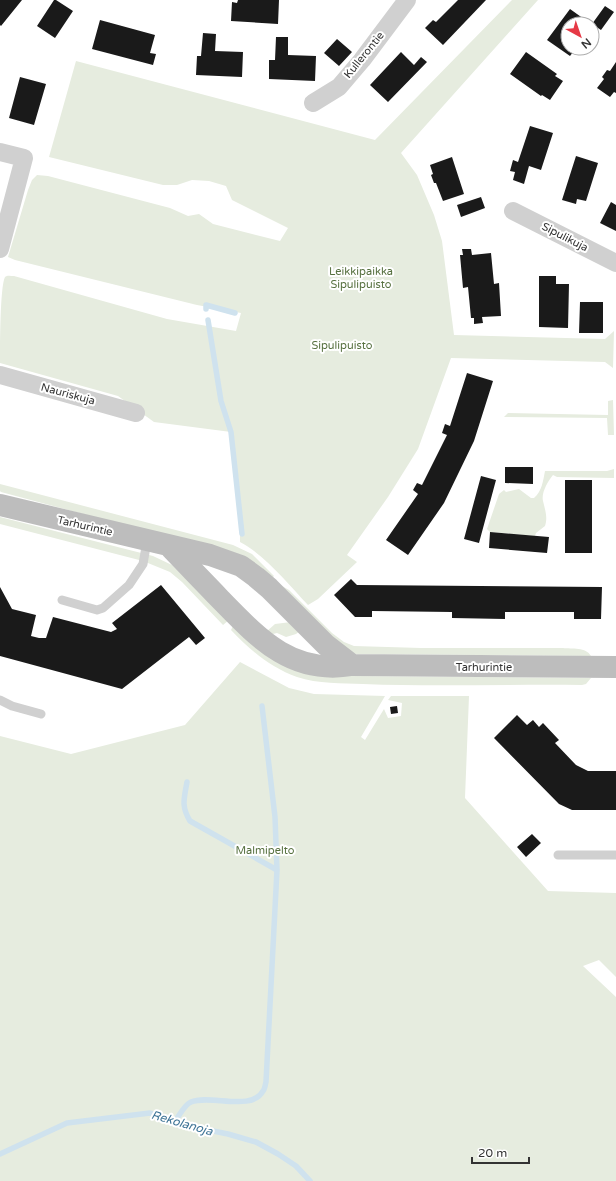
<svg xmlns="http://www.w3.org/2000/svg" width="616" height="1181" font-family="'Varela Round',sans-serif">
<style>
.green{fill:#e6ecdf}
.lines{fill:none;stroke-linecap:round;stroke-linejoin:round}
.stream{stroke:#cfe2ee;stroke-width:5.5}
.building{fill:#1a1a1a}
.lane{stroke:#d0d0d0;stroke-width:9}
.street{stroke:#d0d0d0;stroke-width:18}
.secondary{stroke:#bdbdbd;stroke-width:22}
.labels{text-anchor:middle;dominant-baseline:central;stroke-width:4;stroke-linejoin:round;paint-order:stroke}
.street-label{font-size:11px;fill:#333;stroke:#fff}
.park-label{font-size:11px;fill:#56703f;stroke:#fff}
.water-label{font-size:12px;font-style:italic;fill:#3f7597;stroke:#fff}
</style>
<rect width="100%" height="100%" fill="#fff"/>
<path class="green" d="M 512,0 L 538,0 L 401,153 L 417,175 L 434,215 L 442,241 L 454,335 L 605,339 L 614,331 L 613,368 L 605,362 L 451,358 L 418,449 L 388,497 L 347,555 L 357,562 L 318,599 L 308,605 C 289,585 265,555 240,542 L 240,528 L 231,432 L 154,422 L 118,396 L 0,363 C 0,348 0,286 5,277 C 7,275 11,276 14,276 L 167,319 L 236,331 L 241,313 L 197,305 L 15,260 L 8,257 L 28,190 L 32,180 L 37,175 L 48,176 L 170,208 L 188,216 L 199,214 L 213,224 L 280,241 L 288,228 L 232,200 L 226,186 L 209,181 L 192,180 L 177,185 L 163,185 L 49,157 L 76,61 L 375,140 Z
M 613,400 L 614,435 L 608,435 L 607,418 L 504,417 L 508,413 L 608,415 L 608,401 Z
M 614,469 L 614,478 L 557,477 L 553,475 C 548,481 541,493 543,501 C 545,510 548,517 545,526 L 536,533 L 535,536 L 490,532 L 487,529 L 499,494 L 504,490 L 506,492 L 519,489 L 531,498 L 534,498 C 542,491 543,481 545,471 L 607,471 Z
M 0,484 L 233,545 L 252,554 L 274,576 L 271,579 L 154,533 L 1,492 L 0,491 Z
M 0,517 L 153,556 L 172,565 L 229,620 L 223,625 L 182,582 L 170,572 L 143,561 L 0,524 Z
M 282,586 L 289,590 L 332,633 L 344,642 L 354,646 L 421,648 L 563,648 C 572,649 586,647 591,656 L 356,654 L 345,650 Z
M 291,622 L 300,631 L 296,634 L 286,637 L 277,633 L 269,635 L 266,632 L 275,624 Z
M 233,626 L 354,676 L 591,678 L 586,684 L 582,685 C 509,684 436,687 363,684 C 342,683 318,684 297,677 C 271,668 250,650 231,630 Z
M 240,662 L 289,688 L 314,694 L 385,696 L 361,737 L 365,740 L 384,709 L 388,718 L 401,716 L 402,703 L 388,700 L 391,696 L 469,696 L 465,798 L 548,891 L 616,893 L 616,977 L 599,960 L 583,966 L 616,997 L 616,1181 L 0,1181 L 0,736 L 71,754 L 185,725 Z"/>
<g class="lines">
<path class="stream" d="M 206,309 L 206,305 L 235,313
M 208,320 L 221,401 L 231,432 L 242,534
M 187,782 C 184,799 181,806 190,821 L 277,870
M 175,1121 C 180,1115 184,1105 191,1102 C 210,1094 252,1112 263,1091 C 265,1089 265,1085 266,1082 L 277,870 L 275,817 L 262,706
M 0,1154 L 67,1123 L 150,1113 L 193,1127 L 228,1134 L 256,1142 L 278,1154 L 296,1166 L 310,1181"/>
</g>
<path class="building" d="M 0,0 L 22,0 L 1,26 L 0,25 Z
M 54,0 L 56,0 L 73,11 L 55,38 L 37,26 Z
M 238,0 L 279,0 L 278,24 L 231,21 L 232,2 L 237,3 Z
M 458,0 L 486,0 L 443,45 L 425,28 L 433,20 L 436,22 Z
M 605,6 L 614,12 L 601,30 L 592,24 Z
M 570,9 L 591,24 L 568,24 L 568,48 L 576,48 L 570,56 L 547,40 Z
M 100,20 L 155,35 L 150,53 L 156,54 L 153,65 L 92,49 Z
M 203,33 L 216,34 L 215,51 L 243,52 L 242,77 L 196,75 L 197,56 L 201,56 Z
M 276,37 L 288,37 L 288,55 L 316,56 L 315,81 L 269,79 L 269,60 L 275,60 Z
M 337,39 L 352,52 L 339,66 L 324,53 Z
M 401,52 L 414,65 L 421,57 L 427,62 L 388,102 L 370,85 Z
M 526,52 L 557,74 L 555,76 L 563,81 L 550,100 L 542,95 L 541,96 L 510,74 Z
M 616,62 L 616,93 L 614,92 L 610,97 L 597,88 L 604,79 L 602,77 L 607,70 L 610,71 Z
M 20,77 L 46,84 L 34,125 L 9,118 Z
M 530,126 L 553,133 L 541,170 L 529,166 L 524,184 L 513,180 L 515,172 L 510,171 L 513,160 L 518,162 Z
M 576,156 L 598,163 L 586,201 L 577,199 L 576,204 L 562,200 Z
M 452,157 L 464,194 L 443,201 L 436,183 L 434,183 L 431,175 L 433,174 L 430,165 Z
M 481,197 L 485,208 L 461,217 L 457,205 Z
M 611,202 L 616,205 L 616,231 L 600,223 Z
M 462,249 L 471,249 L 472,255 L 491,253 L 494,284 L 499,283 L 501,316 L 482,317 L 483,323 L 474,324 L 474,318 L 471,318 L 468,287 L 463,288 L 460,255 L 463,255 Z
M 539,276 L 556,276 L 556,284 L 569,284 L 568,328 L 539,327 Z
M 580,302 L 603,302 L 603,333 L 579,333 Z
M 467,373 L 493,381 L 474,441 L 444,503 L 408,555 L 386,540 L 418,494 L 413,490 L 417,483 L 422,485 L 447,435 L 442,433 L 445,424 L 450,426 Z
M 505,467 L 533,467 L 533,484 L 505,483 Z
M 481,476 L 496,480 L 479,543 L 464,539 Z
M 565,480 L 592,480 L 592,553 L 565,553 Z
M 490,532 L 549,537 L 547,553 L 489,548 Z
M 351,579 L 357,585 L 602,587 L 601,619 L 574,619 L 574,612 L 505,612 L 505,619 L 452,618 L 452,612 L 372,611 L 372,617 L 355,617 L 334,595 Z
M 161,585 L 205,638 L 196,645 L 189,637 L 122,689 L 0,656 L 0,587 L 12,609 L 36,615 L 31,636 L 39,638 L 46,638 L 53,617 L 111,632 L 117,629 L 112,623 Z
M 397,706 L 398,713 L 391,714 L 390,707 Z
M 517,715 L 527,725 L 533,720 L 539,727 L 543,723 L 559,740 L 555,743 L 576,765 L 588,771 L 616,771 L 616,810 L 572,810 L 559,804 L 494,738 Z
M 532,834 L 541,843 L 526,857 L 517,847 Z"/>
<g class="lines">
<path class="lane" d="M 62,600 L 97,610 L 103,608 L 129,585 L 143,564 L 147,541
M 0,700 L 12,706 L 41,714
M 558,855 L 616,855"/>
<path class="street" d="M 313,103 L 339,87 L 362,60 L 407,0
M 0,152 L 24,158 L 0,249
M 513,211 L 616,263
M 0,375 L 136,413"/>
<path class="secondary" d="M 0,505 L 210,555 L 241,566 L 256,577 L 269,588 L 326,645 L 352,665
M 169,546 C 186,564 203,581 220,599 C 259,639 292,675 352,665 L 616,667"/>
</g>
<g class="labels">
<g class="street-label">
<text transform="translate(364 55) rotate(-51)">Kullerontie</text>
<text transform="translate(565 237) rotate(27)">Sipulikuja</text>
<text transform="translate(68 394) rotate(15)">Nauriskuja</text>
<text transform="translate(85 526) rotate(13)">Tarhurintie</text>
<text x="484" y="667">Tarhurintie</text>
</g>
<g class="park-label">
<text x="361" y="271">Leikkipaikka<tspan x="361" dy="13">Sipulipuisto</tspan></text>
<text x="342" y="345">Sipulipuisto</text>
<text x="265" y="850">Malmipelto</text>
</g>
<g class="water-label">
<text transform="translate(182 1123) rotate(16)">Rekolanoja</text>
</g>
</g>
<g transform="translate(580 36) rotate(140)"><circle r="19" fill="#ffffff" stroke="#adadad"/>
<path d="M0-3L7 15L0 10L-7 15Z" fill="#e63946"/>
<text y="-6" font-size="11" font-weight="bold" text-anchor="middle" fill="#333333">N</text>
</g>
<path d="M472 1157v6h57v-6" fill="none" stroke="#333333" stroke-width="2"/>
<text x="478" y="1157" font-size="12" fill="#333333" stroke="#ffffff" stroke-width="3" paint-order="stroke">20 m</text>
</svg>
